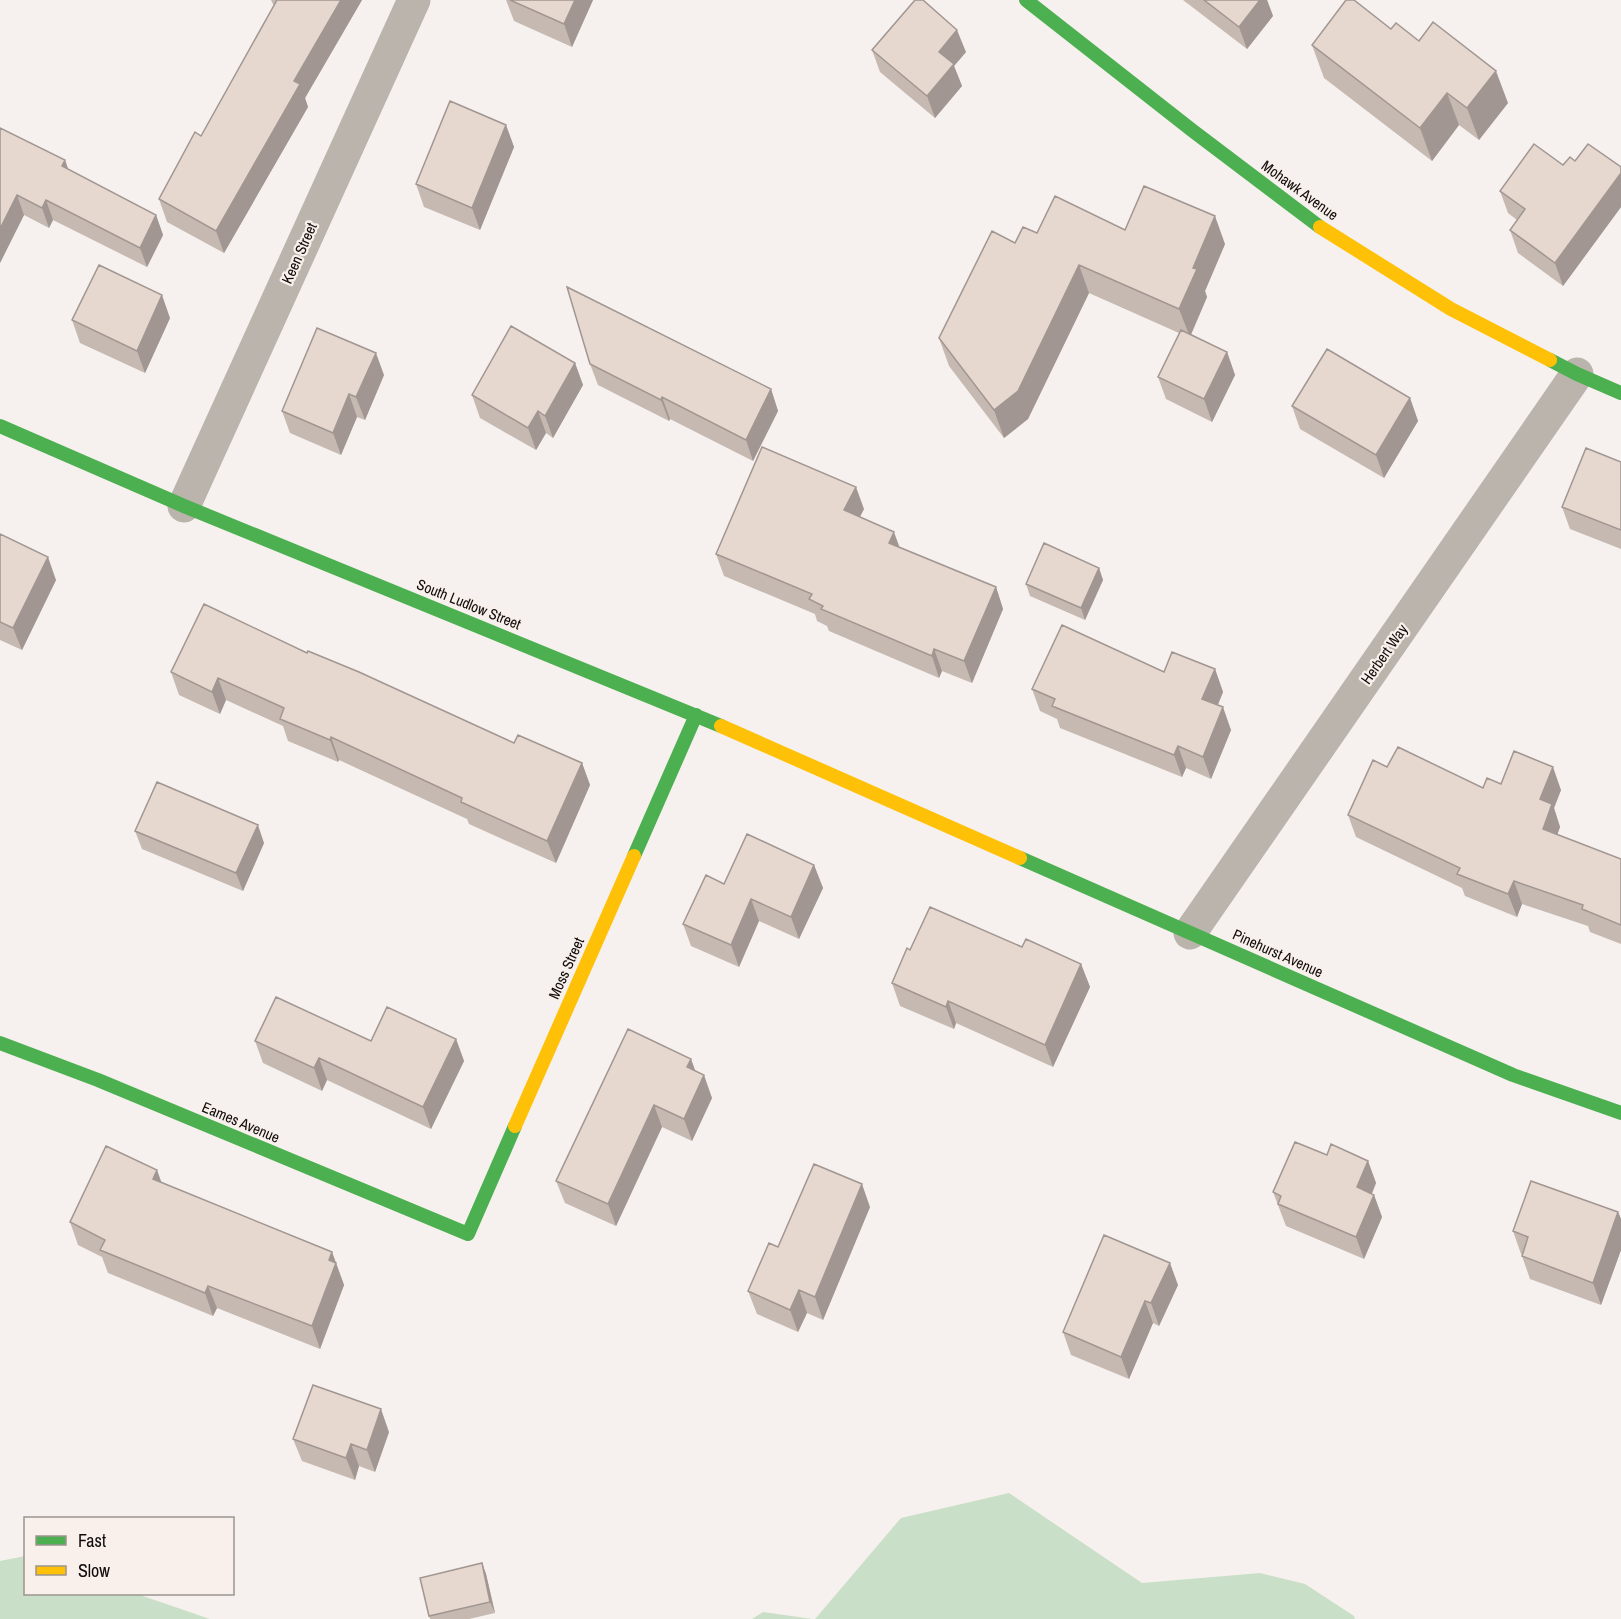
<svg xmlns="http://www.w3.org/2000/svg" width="1621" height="1619" font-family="'Archivo Narrow',sans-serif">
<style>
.green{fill:#cadfc7}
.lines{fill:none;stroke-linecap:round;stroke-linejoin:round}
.street{stroke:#bab4ac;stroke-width:33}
.fast{stroke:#4caf50;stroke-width:14}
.slow{stroke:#ffc107;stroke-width:14}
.wall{fill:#c6b9b2}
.shaded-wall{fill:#a19691}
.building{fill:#e6d7cf;stroke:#a19691;stroke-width:1.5}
.labels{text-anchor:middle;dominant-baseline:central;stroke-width:4.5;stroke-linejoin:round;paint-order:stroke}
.street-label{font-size:15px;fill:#0f0c0b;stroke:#f9f0eb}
</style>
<rect width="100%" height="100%" fill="#f6f1ee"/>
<path class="green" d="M 1009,1493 L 1142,1583 L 1260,1573 L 1305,1584 L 1354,1616 L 1355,1619 L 815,1619 L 901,1518 Z
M 25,1556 L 26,1594 L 137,1594 L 210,1619 L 0,1619 L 0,1561 Z
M 763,1612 L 813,1619 L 752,1619 Z"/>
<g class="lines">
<path class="street" d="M 184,506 L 414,0
M 1190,933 L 1577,374"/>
<path class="fast" d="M 1026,0 L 1193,131 L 1320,227
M 1550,360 L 1577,374 L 1621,393
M 0,426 L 184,506 L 721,726
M 634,856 L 696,715
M 1020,858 L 1513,1075 L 1621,1113
M 0,1043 L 98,1080 L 468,1234 L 515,1126"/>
<path class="slow" d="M 1320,227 L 1451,309 L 1550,360
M 721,726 L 1020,858
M 515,1126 L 634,856"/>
</g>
<path class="wall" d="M 271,0 L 362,0 L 305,98 L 308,107 L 224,253 L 167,222 L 159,199 L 201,136 L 274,6 Z
M 506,0 L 593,0 L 572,47 L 514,21 Z
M 1183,0 L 1267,0 L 1273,16 L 1247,49 Z
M 1391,29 L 1419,41 L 1508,103 L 1479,140 L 1459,125 L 1432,161 L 1324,78 L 1312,45 Z
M 872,50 L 966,52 L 954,66 L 962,86 L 935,118 L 880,72 Z
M 506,125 L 514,147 L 480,230 L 424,207 L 416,184 Z
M 0,128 L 65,160 L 68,170 L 156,215 L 163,235 L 147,267 L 53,220 L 49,228 L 24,215 L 0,263 Z
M 1575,161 L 1621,167 L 1621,207 L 1563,286 L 1518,253 L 1510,230 L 1517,220 L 1508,213 L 1500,191 Z
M 1125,230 L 1225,244 L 1205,291 L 1207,297 L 1191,334 L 1227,352 L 1235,375 L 1212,422 L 1166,399 L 1158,377 L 1179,333 L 1089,293 L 1028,419 L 1004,438 L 949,366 L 939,338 L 1015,243 L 1037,233 Z
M 170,318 L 145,373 L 80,343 L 72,320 Z
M 575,363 L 583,385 L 553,438 L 546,433 L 536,450 L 480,418 L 472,395 Z
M 590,364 L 771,389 L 778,411 L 753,461 L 670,419 L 669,421 L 598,385 Z
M 384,375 L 365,420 L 357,417 L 341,455 L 290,433 L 282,411 Z
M 1410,398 L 1418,421 L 1384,478 L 1300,429 L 1292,406 Z
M 1621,462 L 1621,549 L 1570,529 L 1562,507 Z
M 864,509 L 860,517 L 900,548 L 996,587 L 1003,609 L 972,683 L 942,671 L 939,678 L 829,631 L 827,626 L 817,621 L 815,614 L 724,576 L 716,554 Z
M 0,534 L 56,580 L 22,650 L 0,640 Z
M 1099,568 L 1103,580 L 1085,620 L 1030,596 L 1026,584 Z
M 307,653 L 514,743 L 582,763 L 590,785 L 556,863 L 469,824 L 467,819 L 339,760 L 338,762 L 288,741 L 283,726 L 226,700 L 220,714 L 179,695 L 171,672 Z
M 1215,669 L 1223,692 L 1218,705 L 1231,730 L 1211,779 L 1186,768 L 1182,777 L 1060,728 L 1057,719 L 1040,711 L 1032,689 L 1164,672 Z
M 1387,767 L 1483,788 L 1501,784 L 1561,790 L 1554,808 L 1560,827 L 1557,835 L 1621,859 L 1621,944 L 1590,932 L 1588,926 L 1522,904 L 1517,917 L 1465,896 L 1462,888 L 1356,837 L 1348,815 Z
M 135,831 L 264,843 L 243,891 L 142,849 Z
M 814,865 L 823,888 L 799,939 L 759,921 L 739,967 L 691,946 L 683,924 L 724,884 Z
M 1022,947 L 1081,964 L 1090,987 L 1053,1067 L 956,1023 L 954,1029 L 900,1006 L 892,983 L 910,950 Z
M 456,1039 L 464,1061 L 431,1129 L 327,1080 L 322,1091 L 263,1063 L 255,1041 L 371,1041 Z
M 691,1059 L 695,1071 L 712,1098 L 692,1141 L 662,1127 L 616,1226 L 565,1203 L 556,1181 Z
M 1327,1155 L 1368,1161 L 1376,1183 L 1372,1194 L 1374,1195 L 1382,1217 L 1364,1259 L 1286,1226 L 1273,1192 Z
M 162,1183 L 332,1252 L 344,1285 L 320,1349 L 217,1308 L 213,1316 L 108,1273 L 102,1257 L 78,1245 L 70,1222 Z
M 870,1207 L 823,1320 L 807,1313 L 798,1332 L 757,1314 L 748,1291 L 778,1247 Z
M 1618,1212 L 1621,1219 L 1621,1250 L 1601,1305 L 1530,1279 L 1522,1256 L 1522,1254 L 1521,1254 L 1513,1231 Z
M 1178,1285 L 1159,1326 L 1153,1323 L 1129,1379 L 1071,1355 L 1063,1332 Z
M 389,1432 L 375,1472 L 359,1466 L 355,1480 L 302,1461 L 293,1439 Z
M 482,1563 L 486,1574 L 495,1613 L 469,1619 L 430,1619 L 429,1616 Z"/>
<path class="shaded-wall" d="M 341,0 L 362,0 L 305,98 L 308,107 L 224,253 L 216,231 L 294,81 Z
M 575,0 L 593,0 L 572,47 L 564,24 Z
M 1260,0 L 1267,0 L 1273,16 L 1247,49 L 1239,27 Z
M 957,30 L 966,52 L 954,66 L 962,86 L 935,118 L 927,96 L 939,52 Z
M 1496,71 L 1508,103 L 1479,140 L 1467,108 Z
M 1447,93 L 1459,125 L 1432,161 L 1420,128 Z
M 506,125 L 514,147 L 480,230 L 472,208 Z
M 65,160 L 72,180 L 62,166 Z
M 1621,173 L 1621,207 L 1563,286 L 1555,263 Z
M 17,195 L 24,215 L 0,263 L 0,229 Z
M 46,200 L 53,220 L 49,228 L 42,208 Z
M 156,215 L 163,235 L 147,267 L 140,248 Z
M 1215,216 L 1225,244 L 1205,291 L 1207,297 L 1190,337 L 1179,309 L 1193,268 Z
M 1079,265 L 1089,293 L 1028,419 L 1004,438 L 994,410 Z
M 162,295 L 170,318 L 145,373 L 137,351 Z
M 1227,352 L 1235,375 L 1212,422 L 1204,399 Z
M 376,353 L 384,375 L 365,420 L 356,397 Z
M 575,363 L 583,385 L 553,438 L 545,416 Z
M 771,389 L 778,411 L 753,461 L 746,440 Z
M 349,394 L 357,417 L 341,455 L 333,433 Z
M 662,397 L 670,419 L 669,421 L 661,400 Z
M 1410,398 L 1418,421 L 1384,478 L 1376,455 Z
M 538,411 L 546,433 L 536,450 L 528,428 Z
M 856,487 L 864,509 L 852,531 L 844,510 Z
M 894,532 L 902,554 L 889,543 Z
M 48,557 L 56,580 L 22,650 L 13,628 Z
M 1099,568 L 1103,580 L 1085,620 L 1081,608 Z
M 996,587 L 1003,609 L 972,683 L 964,661 Z
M 934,649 L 942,671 L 939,678 L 932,656 Z
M 1215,669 L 1223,692 L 1211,721 L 1202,699 Z
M 218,678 L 226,700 L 220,714 L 212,692 Z
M 1223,707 L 1231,730 L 1211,779 L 1203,757 Z
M 331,737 L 339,760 L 338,762 L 330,740 Z
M 1178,746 L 1186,768 L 1182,777 L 1174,755 Z
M 582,763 L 590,785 L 556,863 L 547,841 Z
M 1553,767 L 1561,790 L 1554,808 L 1560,827 L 1551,852 L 1543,829 L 1540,799 Z
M 258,825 L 264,843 L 243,891 L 236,873 Z
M 814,865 L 823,888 L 799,939 L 791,917 Z
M 1514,881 L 1522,904 L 1517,917 L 1508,894 Z
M 751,899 L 759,921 L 739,967 L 731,945 Z
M 1081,964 L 1090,987 L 1053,1067 L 1045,1045 Z
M 948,1001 L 956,1023 L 954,1029 L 946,1007 Z
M 456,1039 L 464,1061 L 431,1129 L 423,1107 Z
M 319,1058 L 327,1080 L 322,1091 L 314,1068 Z
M 691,1059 L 699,1081 L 687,1067 Z
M 704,1075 L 712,1098 L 692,1141 L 684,1119 Z
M 654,1105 L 662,1127 L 616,1226 L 608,1204 Z
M 1368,1161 L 1376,1183 L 1365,1210 L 1357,1187 Z
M 157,1170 L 165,1192 L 153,1179 Z
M 862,1184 L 870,1207 L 823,1320 L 815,1297 Z
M 1374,1195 L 1382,1217 L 1364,1259 L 1356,1237 Z
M 1618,1212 L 1621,1219 L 1621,1250 L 1601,1305 L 1593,1283 Z
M 332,1252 L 344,1285 L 320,1349 L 312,1326 L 329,1260 Z
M 1170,1263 L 1178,1285 L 1159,1326 L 1151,1303 Z
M 208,1286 L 217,1308 L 213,1316 L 205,1293 Z
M 799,1290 L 807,1313 L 798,1332 L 790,1310 Z
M 1145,1301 L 1153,1323 L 1129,1379 L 1121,1357 Z
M 381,1409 L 389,1432 L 375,1472 L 367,1450 Z
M 351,1444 L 359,1466 L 355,1480 L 346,1458 Z
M 482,1563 L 486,1574 L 495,1613 L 490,1602 Z"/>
<path class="building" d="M 277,0 L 341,0 L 294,81 L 300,84 L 216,231 L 159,199 L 195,132 L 201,136 Z
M 510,0 L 575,0 L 564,24 Z
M 915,0 L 923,0 L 957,30 L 939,52 L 954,64 L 927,96 L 872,50 Z
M 1204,0 L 1260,0 L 1239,27 Z
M 1346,0 L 1354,0 L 1391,29 L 1396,23 L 1419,41 L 1433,22 L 1496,71 L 1467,108 L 1447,93 L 1420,128 L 1312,45 Z
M 450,101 L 506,125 L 472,208 L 416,184 Z
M 0,128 L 65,160 L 62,166 L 156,215 L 140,248 L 46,200 L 42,208 L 17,195 L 0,229 Z
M 1534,144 L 1563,165 L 1570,157 L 1575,161 L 1588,144 L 1621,167 L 1621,173 L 1555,263 L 1510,230 L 1525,209 L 1500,191 Z
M 1144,186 L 1215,216 L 1193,268 L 1197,269 L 1179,309 L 1079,265 L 1018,391 L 994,410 L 939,338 L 992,231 L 1015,243 L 1023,227 L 1037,233 L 1055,196 L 1125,230 Z
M 99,265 L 162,295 L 137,351 L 72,320 Z
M 567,287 L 771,389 L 746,440 L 662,397 L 661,400 L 590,364 Z
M 511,326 L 575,363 L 545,416 L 538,411 L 528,428 L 472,395 Z
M 317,328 L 376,353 L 356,397 L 349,394 L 333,433 L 282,411 Z
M 1181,330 L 1227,352 L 1204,399 L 1158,377 Z
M 1327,349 L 1410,398 L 1376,455 L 1292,406 Z
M 762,447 L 856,487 L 844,510 L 894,532 L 889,543 L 996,587 L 964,661 L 934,649 L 932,656 L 821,609 L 823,606 L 809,599 L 812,594 L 716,554 Z
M 1586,448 L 1621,462 L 1621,530 L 1562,507 Z
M 0,534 L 48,557 L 13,628 L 0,622 Z
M 1044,543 L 1099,568 L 1081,608 L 1026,584 Z
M 204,604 L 307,653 L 308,651 L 359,672 L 514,743 L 518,735 L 582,763 L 547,841 L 461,802 L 462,798 L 331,737 L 330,740 L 280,719 L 284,708 L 218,678 L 212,692 L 171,672 Z
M 1062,625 L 1164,672 L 1172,652 L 1215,669 L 1202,699 L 1223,707 L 1203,757 L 1178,746 L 1174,755 L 1052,706 L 1055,699 L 1032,689 Z
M 1398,747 L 1483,788 L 1487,778 L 1501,784 L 1514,751 L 1553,767 L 1540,799 L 1552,804 L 1543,829 L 1621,859 L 1621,925 L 1582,909 L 1583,905 L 1514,881 L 1508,894 L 1457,874 L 1460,868 L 1348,815 L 1373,760 L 1387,767 Z
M 157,782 L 258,825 L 236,873 L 135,831 Z
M 747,834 L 814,865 L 791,917 L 751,899 L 731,945 L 683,924 L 706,875 L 724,884 Z
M 930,907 L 1022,947 L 1026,939 L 1081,964 L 1045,1045 L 948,1001 L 946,1007 L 892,983 L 907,948 L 910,950 Z
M 276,997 L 371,1041 L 387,1007 L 456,1039 L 423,1107 L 319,1058 L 314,1068 L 255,1041 Z
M 628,1029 L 691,1059 L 687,1067 L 704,1075 L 684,1119 L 654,1105 L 608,1204 L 556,1181 Z
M 1295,1142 L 1327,1155 L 1331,1144 L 1368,1161 L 1357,1187 L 1374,1195 L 1356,1237 L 1278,1204 L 1281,1196 L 1273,1192 Z
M 106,1146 L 157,1170 L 153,1179 L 332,1252 L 329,1260 L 336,1263 L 312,1326 L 208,1286 L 205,1293 L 100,1250 L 105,1240 L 70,1222 Z
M 814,1164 L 862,1184 L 815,1297 L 799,1290 L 790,1310 L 748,1291 L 769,1243 L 778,1247 Z
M 1531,1181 L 1618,1212 L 1593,1283 L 1522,1256 L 1528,1237 L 1513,1231 Z
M 1104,1235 L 1170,1263 L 1151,1303 L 1145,1301 L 1121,1357 L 1063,1332 Z
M 313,1385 L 381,1409 L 367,1450 L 351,1444 L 346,1458 L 293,1439 Z
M 482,1563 L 490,1602 L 429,1616 L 420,1578 Z"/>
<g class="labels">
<g class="street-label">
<text transform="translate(1300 190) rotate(36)">Mohawk Avenue</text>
<text transform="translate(299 253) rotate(-66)">Keen Street</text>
<text transform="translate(469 604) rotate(22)">South Ludlow Street</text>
<text transform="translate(1384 654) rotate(-55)">Herbert Way</text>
<text transform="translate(1278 953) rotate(24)">Pinehurst Avenue</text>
<text transform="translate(566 968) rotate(-66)">Moss Street</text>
<text transform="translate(241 1122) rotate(23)">Eames Avenue</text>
</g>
</g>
<rect x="24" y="1517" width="210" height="78" fill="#f9f0eb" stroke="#9b9591" stroke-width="1.5"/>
<rect x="36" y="1536" width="30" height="9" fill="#4caf50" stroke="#9b9591" stroke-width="1.5"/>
<text x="78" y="1547" font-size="18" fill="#0f0c0b">Fast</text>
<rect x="36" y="1566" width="30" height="9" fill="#ffc107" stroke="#9b9591" stroke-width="1.5"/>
<text x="78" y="1577" font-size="18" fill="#0f0c0b">Slow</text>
</svg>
